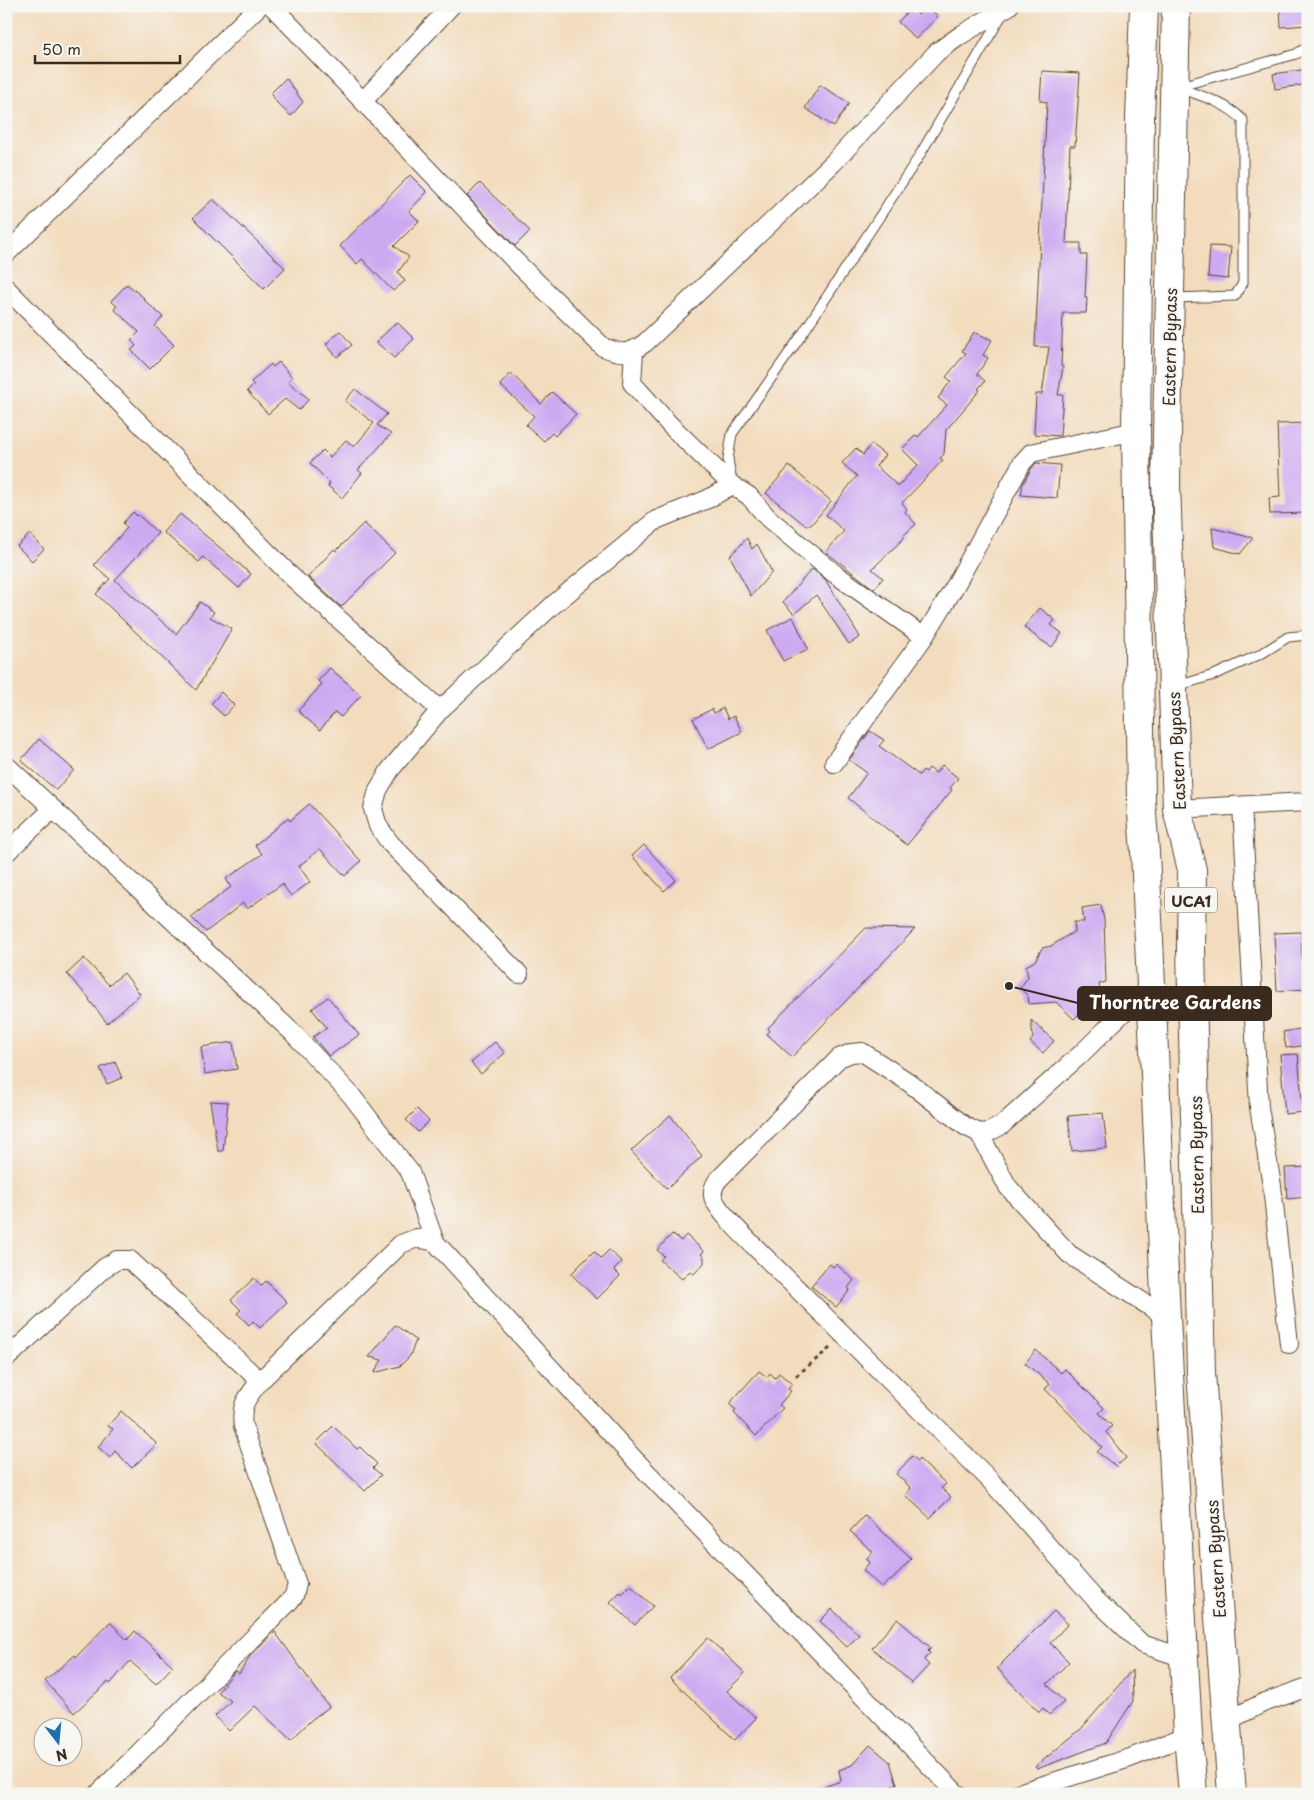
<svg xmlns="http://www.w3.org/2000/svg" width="1314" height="1800" font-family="'Playpen Sans',sans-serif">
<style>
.building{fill:#cca9f1}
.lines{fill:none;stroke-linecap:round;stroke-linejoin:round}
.service-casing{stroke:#574536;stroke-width:11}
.minor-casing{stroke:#574536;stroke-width:20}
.primary-casing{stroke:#574536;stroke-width:30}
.path{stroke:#574536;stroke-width:3;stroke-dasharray:4 4;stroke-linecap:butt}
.service{stroke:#fff;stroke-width:9}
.minor{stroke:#fff;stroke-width:18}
.primary{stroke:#fff;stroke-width:28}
.labels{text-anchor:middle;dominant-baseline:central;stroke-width:4;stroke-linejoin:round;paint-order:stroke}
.shield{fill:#f6f6f2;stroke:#73675e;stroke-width:1}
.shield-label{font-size:15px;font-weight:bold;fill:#3b2a1e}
.street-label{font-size:16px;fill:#3b2a1e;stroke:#f6f6f2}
.leader{fill:none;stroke:#3b2a1e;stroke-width:2}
.callout-dot{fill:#3b2a1e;stroke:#f6f6f2;stroke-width:2}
.callout{fill:#3b2a1e;stroke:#3b2a1e;stroke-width:2}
.callout-label{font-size:18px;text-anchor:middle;font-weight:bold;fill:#fff}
</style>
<rect width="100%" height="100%" fill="#f6f6f2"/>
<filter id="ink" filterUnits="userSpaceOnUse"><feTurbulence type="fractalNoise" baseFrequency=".02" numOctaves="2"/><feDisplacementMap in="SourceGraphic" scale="10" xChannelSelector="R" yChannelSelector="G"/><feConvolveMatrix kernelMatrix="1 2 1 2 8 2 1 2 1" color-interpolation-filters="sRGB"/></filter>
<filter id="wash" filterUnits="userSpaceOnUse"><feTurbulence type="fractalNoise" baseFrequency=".0096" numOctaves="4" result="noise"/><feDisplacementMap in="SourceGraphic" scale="20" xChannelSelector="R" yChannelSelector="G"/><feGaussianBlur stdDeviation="1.12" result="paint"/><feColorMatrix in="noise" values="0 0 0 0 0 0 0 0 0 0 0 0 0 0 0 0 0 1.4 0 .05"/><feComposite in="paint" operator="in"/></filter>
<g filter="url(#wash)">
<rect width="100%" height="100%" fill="#f3dcbd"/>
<g id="blocks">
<path class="building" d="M 926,6 L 938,16 L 916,39 L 898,22 L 911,8 L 918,15 Z
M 1280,6 L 1308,6 L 1308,25 L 1281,27 Z
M 1308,69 L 1308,84 L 1275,89 L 1273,74 Z
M 1042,71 L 1080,73 L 1075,146 L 1070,146 L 1066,243 L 1081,243 L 1081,255 L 1087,255 L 1085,298 L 1087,298 L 1086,313 L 1063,313 L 1061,366 L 1063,367 L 1058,395 L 1063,395 L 1060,436 L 1034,434 L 1036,394 L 1042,394 L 1049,347 L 1035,347 L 1046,118 L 1046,120 L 1047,102 L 1040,101 Z
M 286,78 L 303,102 L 291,116 L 277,103 L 271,93 Z
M 820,85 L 849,103 L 834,127 L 805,108 Z
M 410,175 L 427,192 L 409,211 L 419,221 L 394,246 L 409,257 L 398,272 L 405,281 L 393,291 L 362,259 L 357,264 L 340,246 Z
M 480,183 L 530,231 L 515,246 L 467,196 Z
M 213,199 L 285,268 L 264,289 L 193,218 Z
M 1210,246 L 1231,247 L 1228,279 L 1208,277 Z
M 127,284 L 144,298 L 143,299 L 163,317 L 155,326 L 174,345 L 150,369 L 131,350 L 136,346 L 131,340 L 139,332 L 114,309 L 117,306 L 111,301 Z
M 397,322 L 414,339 L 394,358 L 376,342 Z
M 340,331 L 352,345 L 337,357 L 326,344 Z
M 974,332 L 992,340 L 983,355 L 988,358 L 977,374 L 985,381 L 978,389 L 980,390 L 947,429 L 946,429 L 944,454 L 940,458 L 943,460 L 902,503 L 907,509 L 905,512 L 916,524 L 903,536 L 904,538 L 872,569 L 883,578 L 874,589 L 826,552 L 844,531 L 826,515 L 857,476 L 842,463 L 856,448 L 863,455 L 871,444 L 885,455 L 876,466 L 898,486 L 918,465 L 902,449 L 916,435 L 918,437 L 947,405 L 938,398 L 951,381 L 946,377 L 966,353 L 962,351 Z
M 279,362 L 292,377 L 288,382 L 309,399 L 299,410 L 285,399 L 268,414 L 247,391 L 254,385 L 251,382 L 271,364 L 273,367 Z
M 511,373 L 541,404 L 552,392 L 576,414 L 555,436 L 552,433 L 544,441 L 526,425 L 534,416 L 500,385 Z
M 355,389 L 387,414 L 377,425 L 391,434 L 358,470 L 362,473 L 342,498 L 328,486 L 330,483 L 310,463 L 323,450 L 330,457 L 346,440 L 354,447 L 374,423 L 345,401 Z
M 1308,423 L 1308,513 L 1270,514 L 1269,498 L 1280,497 L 1277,424 Z
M 1036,463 L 1060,465 L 1057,498 L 1021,495 L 1023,484 L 1031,469 Z
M 789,466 L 831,501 L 811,525 L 805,525 L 766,493 Z
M 133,512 L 137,516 L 138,515 L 158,533 L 115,580 L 176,634 L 200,602 L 214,612 L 210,617 L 232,629 L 196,690 L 96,594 L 110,579 L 94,565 L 127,528 L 123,523 Z
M 180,514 L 251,574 L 239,588 L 203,557 L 199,562 L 163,532 Z
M 364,523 L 395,553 L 341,607 L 308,577 L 334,549 L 336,551 Z
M 1212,528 L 1253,538 L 1240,554 L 1214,547 Z
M 30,534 L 44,549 L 32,561 L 17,546 Z
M 747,538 L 752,549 L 757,544 L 772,572 L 751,596 L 730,556 Z
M 812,569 L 825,579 L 860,637 L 849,644 L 816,595 L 794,614 L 783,602 Z
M 1040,608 L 1055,620 L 1051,625 L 1062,633 L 1052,647 L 1039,639 L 1024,627 Z
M 793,617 L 808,649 L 783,661 L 767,630 Z
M 330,668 L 361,695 L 341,717 L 335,712 L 320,730 L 298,711 L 322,684 L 318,681 Z
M 221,692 L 234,705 L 224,716 L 211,704 Z
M 723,708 L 728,719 L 734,716 L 742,732 L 708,749 L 693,719 L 712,709 L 714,713 Z
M 870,731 L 884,740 L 879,746 L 919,775 L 923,770 L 926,772 L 929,768 L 936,773 L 942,765 L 958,778 L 950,788 L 952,790 L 907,845 L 848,798 L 867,773 L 849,760 Z
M 39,739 L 74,770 L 56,790 L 21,760 Z
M 309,804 L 361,861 L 345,876 L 320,849 L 299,866 L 310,882 L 291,896 L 282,884 L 247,909 L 243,903 L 206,932 L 191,917 L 231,887 L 226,879 L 262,854 L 255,845 L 288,818 L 290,821 Z
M 644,845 L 676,880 L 664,891 L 632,856 Z
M 1101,905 L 1104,920 L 1106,982 L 1099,984 L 1100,993 L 1074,1019 L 1056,1002 L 1029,1004 L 1028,996 L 1020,988 L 1028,977 L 1026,966 L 1035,961 L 1042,948 L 1051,946 L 1075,931 L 1074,922 L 1084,922 L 1082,908 Z
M 866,928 L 915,929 L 792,1057 L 767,1034 L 770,1031 L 768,1028 Z
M 1301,932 L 1302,961 L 1304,961 L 1306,989 L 1277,991 L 1274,933 Z
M 84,958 L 109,985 L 124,973 L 140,994 L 107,1023 L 89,1000 L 90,999 L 67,974 Z
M 328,997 L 359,1035 L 329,1056 L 313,1037 L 327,1028 L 312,1009 Z
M 1031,1020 L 1054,1041 L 1043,1053 L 1030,1042 L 1033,1038 Z
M 1305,1028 L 1308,1045 L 1286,1048 L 1283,1032 Z
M 233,1042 L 237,1069 L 205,1074 L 201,1047 Z
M 495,1042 L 505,1053 L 481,1074 L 471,1063 Z
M 1298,1054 L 1303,1112 L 1285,1114 L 1280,1055 Z
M 115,1062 L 122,1078 L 107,1084 L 100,1068 Z
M 210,1101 L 228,1102 L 223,1151 L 218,1151 Z
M 417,1109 L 429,1121 L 418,1132 L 406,1120 Z
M 1103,1113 L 1107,1148 L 1072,1151 L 1068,1116 Z
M 670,1115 L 702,1156 L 667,1189 L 631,1151 Z
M 1308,1167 L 1308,1197 L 1287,1199 L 1285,1168 Z
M 672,1234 L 681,1241 L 686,1235 L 704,1251 L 701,1254 L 704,1257 L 704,1263 L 694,1274 L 690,1271 L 682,1279 L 660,1260 L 664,1256 L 657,1250 Z
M 609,1250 L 622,1262 L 614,1270 L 620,1276 L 597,1299 L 571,1274 L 594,1251 L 601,1258 Z
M 830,1264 L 833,1267 L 836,1264 L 854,1280 L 848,1288 L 850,1290 L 836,1307 L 811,1286 Z
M 254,1278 L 261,1286 L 266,1281 L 287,1302 L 260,1328 L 253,1321 L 249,1325 L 237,1313 L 241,1310 L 231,1300 Z
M 395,1325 L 416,1340 L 410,1356 L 400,1366 L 374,1373 L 382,1360 L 369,1357 Z
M 1036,1350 L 1061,1373 L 1065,1369 L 1104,1408 L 1099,1413 L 1112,1426 L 1106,1432 L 1126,1458 L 1119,1464 L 1118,1463 L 1117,1467 L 1097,1452 L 1102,1447 L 1045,1389 L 1050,1384 L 1025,1363 Z
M 759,1371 L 767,1377 L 770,1373 L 775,1378 L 779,1373 L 792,1384 L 788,1389 L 791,1391 L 779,1405 L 783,1408 L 756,1436 L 734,1413 L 736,1410 L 729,1404 Z
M 121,1411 L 157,1444 L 132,1468 L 115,1451 L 110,1458 L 98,1447 L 113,1429 L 108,1426 Z
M 333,1426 L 357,1449 L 360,1447 L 377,1464 L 373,1468 L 381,1475 L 365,1491 L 316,1443 Z
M 912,1456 L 918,1461 L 919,1459 L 946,1484 L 941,1488 L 951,1497 L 930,1518 L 905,1495 L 911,1488 L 896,1474 Z
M 865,1515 L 911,1559 L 891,1581 L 889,1580 L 882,1588 L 863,1570 L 870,1562 L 866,1559 L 873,1552 L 850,1531 Z
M 630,1585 L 653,1606 L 635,1625 L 610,1602 L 620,1592 L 622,1594 Z
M 832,1609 L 859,1635 L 847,1647 L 820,1621 Z
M 1054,1611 L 1068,1624 L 1050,1643 L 1069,1662 L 1047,1684 L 1064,1702 L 1049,1715 L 1043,1708 L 1039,1712 L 997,1668 Z
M 897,1619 L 931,1648 L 928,1651 L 930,1653 L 924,1660 L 929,1665 L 912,1683 L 872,1648 Z
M 110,1622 L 127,1640 L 135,1631 L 173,1666 L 156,1684 L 130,1661 L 110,1684 L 108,1682 L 74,1713 L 45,1681 L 75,1655 L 76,1657 Z
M 275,1632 L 329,1707 L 311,1720 L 291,1740 L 255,1706 L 229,1731 L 215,1716 L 231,1701 L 218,1692 L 235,1671 L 239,1674 L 251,1655 Z
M 708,1638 L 745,1673 L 727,1691 L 756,1718 L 735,1740 L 670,1678 Z
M 1132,1670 L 1133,1701 L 1106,1743 L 1037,1769 L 1035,1767 L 1081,1729 Z
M 870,1745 L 890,1762 L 897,1784 L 872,1794 L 813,1794 L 812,1791 L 841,1781 L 839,1770 L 852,1765 Z"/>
</g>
</g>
<g filter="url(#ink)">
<use href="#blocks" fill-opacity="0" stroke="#574536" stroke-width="1"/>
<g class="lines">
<g class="service-casing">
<path id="service" d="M 1177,87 L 1296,54 L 1308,47
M 1172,298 L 1235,296 L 1243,283 L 1243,120 C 1225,102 1202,96 1178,88
M 732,482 L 728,459 L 732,434 L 801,336 L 918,158 L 1002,15
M 1177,686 L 1214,675 L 1261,654 L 1288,637 L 1308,635"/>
</g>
<g class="minor-casing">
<path id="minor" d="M 272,6 L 517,263 L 603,347 C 621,354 628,355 645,343 L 833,163 L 937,52 L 961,35 L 1009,6
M 363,101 L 451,6
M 6,254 L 259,6
M 6,288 L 293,578 L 440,710
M 634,351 L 632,383 L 670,425 L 732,485
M 834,763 L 924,637 L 954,588 L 1022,463 L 1031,453 L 1136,431
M 6,765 L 293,1033 L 351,1095 L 410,1172 L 435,1242
M 1242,806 L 1259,1107 L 1272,1186 L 1289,1344
M 1177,809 L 1308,802
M 6,853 L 53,809
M 519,974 L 390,843 L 378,826 L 373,809 L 378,790 L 390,770 L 440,710 L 553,605 L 656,520 L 708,499 L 732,485 L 749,496 L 768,518 L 835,574 L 924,637
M 1152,984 L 1081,1054 L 1002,1125 L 989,1132 L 979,1133 L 965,1126 L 907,1081 L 862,1052 L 851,1053 L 839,1058 L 717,1181 C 714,1186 712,1190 713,1196 C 715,1209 749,1241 759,1251 L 989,1479 L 1094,1598 L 1142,1644 L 1184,1658
M 979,1133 L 1008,1187 L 1069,1254 L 1166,1317
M 6,1359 L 104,1268 L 117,1260 L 130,1260 L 260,1381
M 1227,1721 L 1263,1703 L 1308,1687
M 98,1794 L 286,1605 L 294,1596 L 297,1584 L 243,1426 C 240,1404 247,1398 260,1381 L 401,1244 L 417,1238 L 435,1242 L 636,1461 L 957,1794
M 1015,1794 L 1130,1758 L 1188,1735"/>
</g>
<g class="primary-casing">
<path id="primary" d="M 1144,6 L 1140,119 L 1136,431 L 1141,801 L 1145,852 L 1166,1317 L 1188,1735 L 1193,1794
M 1176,6 L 1166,482 L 1177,809 L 1192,870 L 1191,948 L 1201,1373 L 1232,1794"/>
</g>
<path class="path" d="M 796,1376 L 830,1348"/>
<use href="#service" class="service"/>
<use href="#minor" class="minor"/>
<use href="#primary" class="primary"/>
</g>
</g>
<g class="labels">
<rect class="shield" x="1165" y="887.5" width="52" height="25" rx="4"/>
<g class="shield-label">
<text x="1191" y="900">UCA1</text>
</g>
<g class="street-label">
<text transform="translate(1169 347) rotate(-89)">Eastern Bypass</text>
<text transform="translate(1176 751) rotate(-93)">Eastern Bypass</text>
<text transform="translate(1196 1155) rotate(-91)">Eastern Bypass</text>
<text transform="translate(1215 1559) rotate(-94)">Eastern Bypass</text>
</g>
</g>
<path class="leader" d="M1009 986L1078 1003"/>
<circle class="callout-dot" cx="1009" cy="986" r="5"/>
<rect class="callout" x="1078" y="987" width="193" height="33" rx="5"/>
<g class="callout-label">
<text x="1175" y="1009">Thorntree Gardens</text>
</g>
<rect width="1314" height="1800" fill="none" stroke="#f6f6f2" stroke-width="25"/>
<g transform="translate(58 1742) rotate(164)"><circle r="24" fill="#f6f6f2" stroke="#aba49d"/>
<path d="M0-4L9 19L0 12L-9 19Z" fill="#1f6fb2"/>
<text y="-8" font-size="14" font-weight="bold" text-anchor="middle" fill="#3b2a1e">N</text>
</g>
<path d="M35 55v8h145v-8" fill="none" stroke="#3b2a1e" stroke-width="2.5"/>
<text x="42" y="55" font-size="15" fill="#3b2a1e" stroke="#f6f6f2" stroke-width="4" paint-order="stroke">50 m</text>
</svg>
